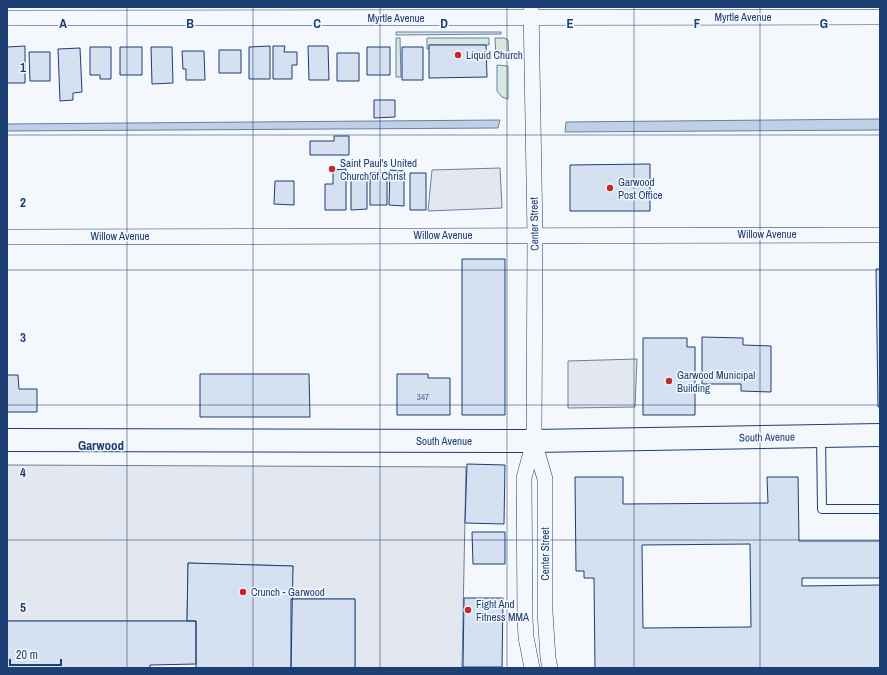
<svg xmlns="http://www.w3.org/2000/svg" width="887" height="675" font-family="'Archivo Narrow',sans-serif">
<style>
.green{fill:#d7e8df;stroke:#687fa3}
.parking{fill:#e3e8f0;stroke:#687fa3}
.water{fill:#bed0e5;stroke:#687fa3}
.building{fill:#d5e0f0;stroke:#1d3f73;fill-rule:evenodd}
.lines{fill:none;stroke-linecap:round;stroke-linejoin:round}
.lane-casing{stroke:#1d3f73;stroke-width:10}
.street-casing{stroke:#1d3f73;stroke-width:16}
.secondary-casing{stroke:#1d3f73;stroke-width:24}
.lane{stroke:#f4f7fb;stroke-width:8}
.street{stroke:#f4f7fb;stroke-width:15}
.secondary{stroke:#f4f7fb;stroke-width:22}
.grid{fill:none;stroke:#1d3f73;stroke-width:1;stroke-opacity:0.55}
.poi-dot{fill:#c62828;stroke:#f4f7fb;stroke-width:1.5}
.labels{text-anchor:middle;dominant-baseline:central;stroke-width:3;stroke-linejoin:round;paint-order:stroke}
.number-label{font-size:9px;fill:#4b6792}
.street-label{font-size:11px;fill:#1d3f73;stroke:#f4f7fb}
.poi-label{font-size:11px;fill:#1d3f73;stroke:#f4f7fb;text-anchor:start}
.quarter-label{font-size:13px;font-weight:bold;fill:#1d3f73;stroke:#f4f7fb}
.grid-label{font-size:13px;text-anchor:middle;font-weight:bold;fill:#1d3f73;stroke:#f4f7fb;stroke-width:3;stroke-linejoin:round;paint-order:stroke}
</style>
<rect width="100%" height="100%" fill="#f4f7fb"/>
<path class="green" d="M 396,32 L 501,32 L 501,34 L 396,35 Z
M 396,38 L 400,38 L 401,77 L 396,77 Z
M 427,38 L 489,38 L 489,45 L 429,45 L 429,49 L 427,49 Z
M 495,38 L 504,38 L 508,40 L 509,58 L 496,58 Z
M 497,65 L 508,66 L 508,99 L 502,97 L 497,91 Z"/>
<path class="parking" d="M 500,168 L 502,208 L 428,211 L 432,170 Z
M 637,359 L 635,407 L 568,408 L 568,361 Z
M 7,465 L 466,467 L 462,668 L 355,668 L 355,599 L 291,599 L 293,566 L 188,563 L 187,621 L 7,621 Z"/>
<path class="water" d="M 880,119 L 880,130 L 565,132 L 566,122 Z
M 500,120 L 498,128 L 7,131 L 7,124 Z"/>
<path class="building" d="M 429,45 L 486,45 L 487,77 L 429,78 Z
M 25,46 L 25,83 L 7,83 L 7,47 Z
M 270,46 L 270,79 L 249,79 L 249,47 Z
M 273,46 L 285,46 L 284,52 L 297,52 L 297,65 L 292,65 L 292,79 L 273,79 Z
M 308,46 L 328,46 L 329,80 L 309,80 Z
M 90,47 L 111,47 L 111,79 L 100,79 L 100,75 L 90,75 Z
M 120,47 L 142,47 L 142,75 L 120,75 Z
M 151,47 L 172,47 L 173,83 L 152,84 Z
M 367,47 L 390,47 L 390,75 L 367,75 Z
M 402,47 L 423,47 L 423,80 L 402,80 Z
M 80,48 L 82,92 L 73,93 L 73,100 L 60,101 L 58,49 Z
M 219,50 L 241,50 L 241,73 L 219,73 Z
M 182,51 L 204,51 L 205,80 L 186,80 L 186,69 L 183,69 Z
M 29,52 L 50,52 L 50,81 L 30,81 Z
M 337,53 L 359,53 L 359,81 L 337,81 Z
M 374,100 L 395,100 L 395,117 L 374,118 Z
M 334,136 L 349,136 L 349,155 L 310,155 L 310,141 L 334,141 Z
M 650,164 L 650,211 L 570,211 L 570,165 Z
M 346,169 L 346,210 L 325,210 L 325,184 L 333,184 L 333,170 Z
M 390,170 L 404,171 L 404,206 L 389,205 Z
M 387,172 L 387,205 L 370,205 L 370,173 Z
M 410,173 L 426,173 L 426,210 L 410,210 Z
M 351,178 L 367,178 L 367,209 L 351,210 Z
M 275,181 L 294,181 L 294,205 L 274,204 Z
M 462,259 L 505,259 L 505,415 L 462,415 Z
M 876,269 L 880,269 L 880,407 L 878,407 Z
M 702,337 L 743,338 L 743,345 L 771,346 L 771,392 L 741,391 L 741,384 L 702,384 Z
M 643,338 L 687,338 L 687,347 L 695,347 L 695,415 L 643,415 Z
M 200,374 L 309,374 L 310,417 L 200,417 Z
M 397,374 L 428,374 L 428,378 L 450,378 L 450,415 L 397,415 Z
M 7,375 L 18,375 L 19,389 L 37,389 L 37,412 L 7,412 Z
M 467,464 L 505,465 L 504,524 L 465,523 Z
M 575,477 L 623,477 L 623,504 L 768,503 L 767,477 L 798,477 L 799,541 L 880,541 L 880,578 L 802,578 L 802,586 L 880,585 L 880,668 L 595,668 L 594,578 L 584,578 L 584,571 L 576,571 ZM 750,544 L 751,627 L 643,628 L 642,545 Z
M 472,532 L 505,532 L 505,564 L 473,564 Z
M 188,563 L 293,566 L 291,668 L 196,668 L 196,621 L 187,621 Z
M 464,598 L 503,598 L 502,667 L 463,667 Z
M 291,599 L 355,599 L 355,668 L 291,668 Z
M 7,621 L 196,621 L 196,664 L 150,665 L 150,668 L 7,668 Z"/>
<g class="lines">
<g class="lane-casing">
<path id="lane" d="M 821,436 L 822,509 L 880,509"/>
</g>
<g class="street-casing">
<path id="street" d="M 531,7 L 535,235 L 534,441 L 524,478 L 525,618 L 526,637 L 532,668
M 7,18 C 298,18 589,17 880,17
M 7,237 L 880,235
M 534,441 L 545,479 L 545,612 L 548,658 L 550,668"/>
</g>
<g class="secondary-casing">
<path id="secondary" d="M 7,440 L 534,441 L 880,435"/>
</g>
<use href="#lane" class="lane"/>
<use href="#street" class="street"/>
<use href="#secondary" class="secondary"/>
</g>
<path class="grid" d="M 127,7 L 127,668M 253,7 L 253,668M 380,7 L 380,668M 507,7 L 507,668M 634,7 L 634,668M 760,7 L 760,668M 7,135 L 880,135M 7,270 L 880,270M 7,405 L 880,405M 7,540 L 880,540"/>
<g class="poi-dot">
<circle cx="458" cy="55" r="4"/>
<circle cx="332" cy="169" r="4"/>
<circle cx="610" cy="188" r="4"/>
<circle cx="669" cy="381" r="4"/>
<circle cx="243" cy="592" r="4"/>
<circle cx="468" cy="610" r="4"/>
</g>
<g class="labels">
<g class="number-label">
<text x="423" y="397">347</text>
</g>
<g class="street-label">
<text x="743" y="17">Myrtle Avenue</text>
<text x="396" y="18">Myrtle Avenue</text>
<text transform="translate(534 224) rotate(-91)">Center Street</text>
<text x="767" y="234">Willow Avenue</text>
<text x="443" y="235">Willow Avenue</text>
<text x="120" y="236">Willow Avenue</text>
<text transform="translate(767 437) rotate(-1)">South Avenue</text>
<text x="444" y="441">South Avenue</text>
<text transform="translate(545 554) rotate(-90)">Center Street</text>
</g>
<g class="poi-label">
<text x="466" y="55">Liquid Church</text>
<text x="340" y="163">Saint Paul's United<tspan x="340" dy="13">Church of Christ</tspan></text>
<text x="618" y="182">Garwood<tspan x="618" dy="13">Post Office</tspan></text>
<text x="677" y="375">Garwood Municipal<tspan x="677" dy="13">Building</tspan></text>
<text x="251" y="592">Crunch - Garwood</text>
<text x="476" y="604">Fight And<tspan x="476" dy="13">Fitness MMA</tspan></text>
</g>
<g class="quarter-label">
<text x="101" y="445">Garwood</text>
</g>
</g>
<g class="grid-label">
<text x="63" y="28">A</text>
<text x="190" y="28">B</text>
<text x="317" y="28">C</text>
<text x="444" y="28">D</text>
<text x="570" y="28">E</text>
<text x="697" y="28">F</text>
<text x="824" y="28">G</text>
<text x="23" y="72">1</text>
<text x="23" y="207">2</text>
<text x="23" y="342">3</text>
<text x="23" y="477">4</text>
<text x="23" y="612">5</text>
</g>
<rect width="887" height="675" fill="none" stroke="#1d3f73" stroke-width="16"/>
<path d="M10 659v6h51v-6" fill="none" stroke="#1d3f73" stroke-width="2"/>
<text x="16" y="659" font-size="12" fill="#1d3f73" stroke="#f4f7fb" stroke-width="3" paint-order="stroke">20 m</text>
</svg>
